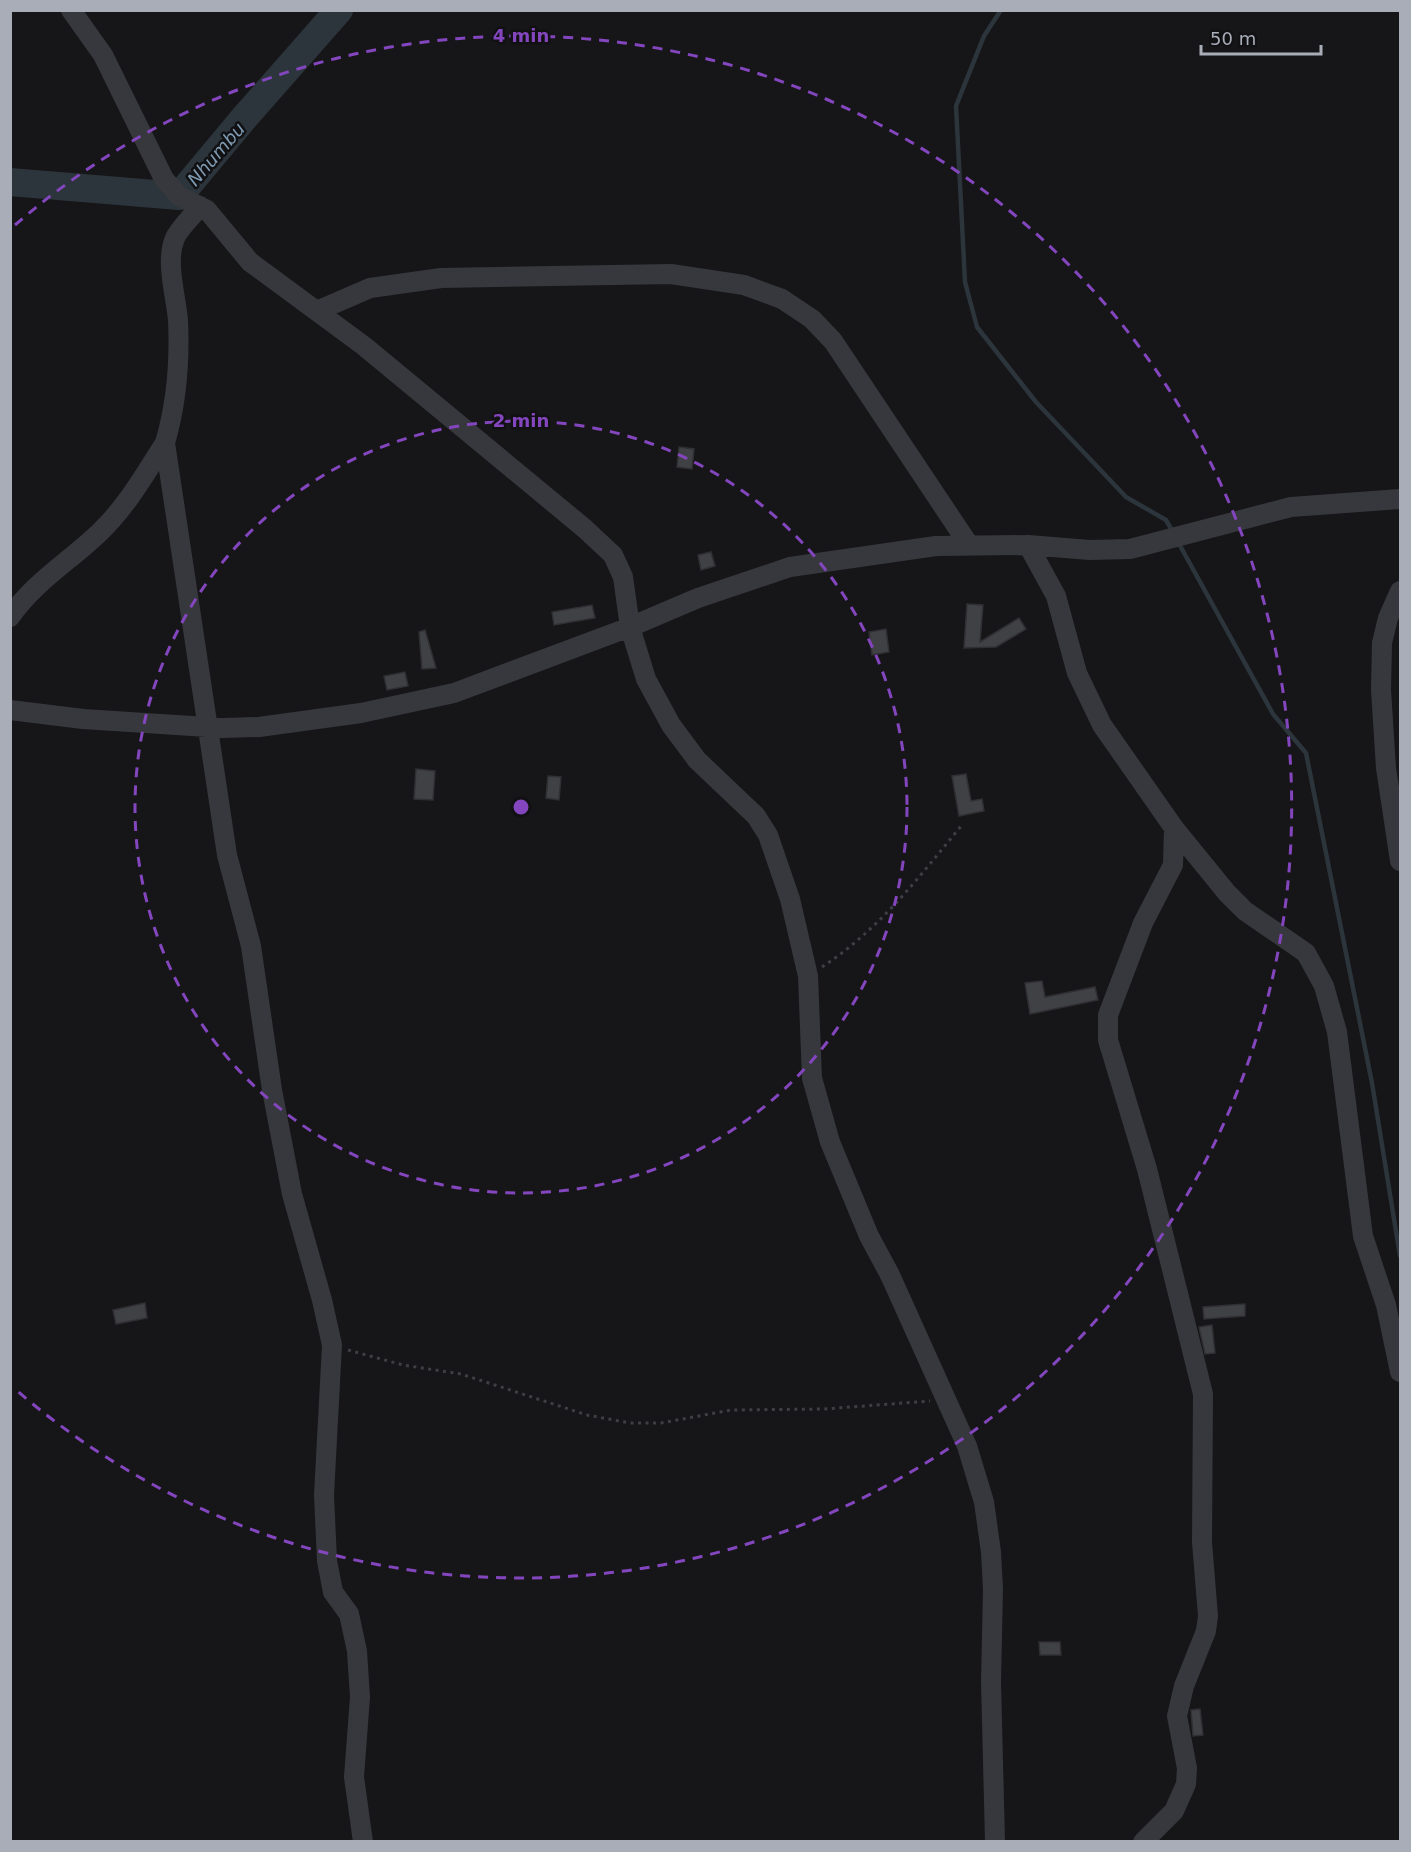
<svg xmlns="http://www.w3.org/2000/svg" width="1411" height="1852" font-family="'DejaVu Sans',sans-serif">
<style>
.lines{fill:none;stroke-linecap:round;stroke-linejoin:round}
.stream{stroke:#2c353c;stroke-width:4.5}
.river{stroke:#2c353c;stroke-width:28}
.building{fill:#404145;stroke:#303034;stroke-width:1.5}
.path{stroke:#3d3f44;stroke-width:3;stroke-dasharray:3 4.5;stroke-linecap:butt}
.minor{stroke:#37383d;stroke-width:20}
.ring{fill:none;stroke:#8446be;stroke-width:3;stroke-dasharray:10 8}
.labels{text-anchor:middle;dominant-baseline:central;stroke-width:5;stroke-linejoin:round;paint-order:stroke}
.water-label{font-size:18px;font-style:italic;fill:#7f9bb3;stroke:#111113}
.centre{fill:#8446be;stroke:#111113;stroke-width:3}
.ring-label{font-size:18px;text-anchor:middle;font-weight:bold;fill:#8446be;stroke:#111113;stroke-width:5;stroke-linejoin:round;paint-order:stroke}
</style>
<rect width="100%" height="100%" fill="#161618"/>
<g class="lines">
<path class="stream" d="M 1001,10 L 984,36 L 956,106 L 965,282 L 977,327 L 1036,402 L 1126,497 L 1166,520 L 1173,532
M 1178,542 L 1273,714 L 1306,753 L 1372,1083 L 1400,1256"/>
<path class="river" d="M 10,182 L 179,196 L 244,118 L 339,10"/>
</g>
<path class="building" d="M 679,447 L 694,449 L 692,469 L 677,467 Z
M 711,552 L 715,566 L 701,570 L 698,555 Z
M 967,604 L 983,605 L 980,642 L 1019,618 L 1026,629 L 996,647 L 964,648 Z
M 592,605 L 595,618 L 554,625 L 552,612 Z
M 886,629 L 889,652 L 872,655 L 869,632 Z
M 425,630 L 436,668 L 422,669 L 419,632 Z
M 405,672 L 408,686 L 387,690 L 384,676 Z
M 416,769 L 435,771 L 433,800 L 414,799 Z
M 966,774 L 971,801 L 982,799 L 984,811 L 959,816 L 952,776 Z
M 548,776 L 561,777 L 559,800 L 546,798 Z
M 1042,981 L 1045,997 L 1095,987 L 1098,1000 L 1030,1014 L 1025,983 Z
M 145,1303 L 147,1318 L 116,1324 L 113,1310 Z
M 1245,1304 L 1245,1316 L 1204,1319 L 1203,1307 Z
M 1212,1325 L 1215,1353 L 1205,1354 L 1199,1327 Z
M 1039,1642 L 1060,1642 L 1061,1655 L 1040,1655 Z
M 1200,1709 L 1203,1735 L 1193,1736 L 1191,1710 Z"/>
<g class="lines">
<path class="path" d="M 822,967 C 879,930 919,877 962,825
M 348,1350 L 403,1365 L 461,1374 L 587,1415 L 630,1423 L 661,1423 L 731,1410 L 824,1409 L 930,1401"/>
<path class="minor" d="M 71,10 L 103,55 L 164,179 L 179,196 L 207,210 L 250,262 L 364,346 L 584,528 L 613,555 L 623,577 L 630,627 L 646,679 L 671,725 L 697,760 L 756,816 L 768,835 L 790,899 L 808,976 L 812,1078 L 830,1142 L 869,1236 L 890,1275 L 967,1446 L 984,1502 L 991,1552 L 993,1589 L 991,1681 L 995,1842
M 200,206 C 193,216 180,227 175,238 C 165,261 176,296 178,320 C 180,363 177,402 165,443 L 227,855 L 251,946 L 272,1090 L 292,1194 L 322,1300 L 332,1345 L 324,1495 L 327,1561 L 333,1592 L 349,1614 L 357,1651 L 360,1697 L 354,1777 L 363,1842
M 317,311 L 370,288 L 441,278 L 671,274 L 744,285 L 782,299 L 812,319 L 833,341 L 969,545
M 1028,545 L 1056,596 L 1077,673 L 1102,725 L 1174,828 L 1227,893 L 1245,911 L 1306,953 L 1324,986 L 1337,1032 L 1363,1236 L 1386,1305 L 1400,1372
M 1400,591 L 1388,618 L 1382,643 L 1381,690 L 1386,768 L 1400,861
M 10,617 C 34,582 70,561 100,532 C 127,506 145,474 165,443
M 10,710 L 83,719 L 223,728 L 259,727 L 361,713 L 454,693 L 630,627 L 698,598 L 790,567 L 936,546 L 1028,545 L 1090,550 L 1130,549 L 1291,507 L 1400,499
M 1143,1842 L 1174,1811 L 1186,1784 L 1187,1768 L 1177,1716 L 1184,1686 L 1206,1631 L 1208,1616 L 1202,1542 L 1203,1394 L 1147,1169 L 1108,1040 L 1108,1015 L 1143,923 L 1173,865 L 1174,828"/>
</g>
<g class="ring">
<circle cx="521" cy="807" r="386"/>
<path d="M15 225A771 771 0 1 1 15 1389"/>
</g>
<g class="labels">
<g class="water-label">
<text transform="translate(216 154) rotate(-49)">Nhumbu</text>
</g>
</g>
<circle cx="521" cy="807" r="9" class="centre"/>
<g class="ring-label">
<text x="521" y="42">4 min</text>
<text x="521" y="427">2 min</text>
</g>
<rect width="1411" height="1852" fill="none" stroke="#a8adb8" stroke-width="24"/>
<path d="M1201 45v9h120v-9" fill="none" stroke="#a8adb8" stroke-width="3"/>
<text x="1210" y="45" font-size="18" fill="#a8adb8" stroke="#111113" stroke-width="4.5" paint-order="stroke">50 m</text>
</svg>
